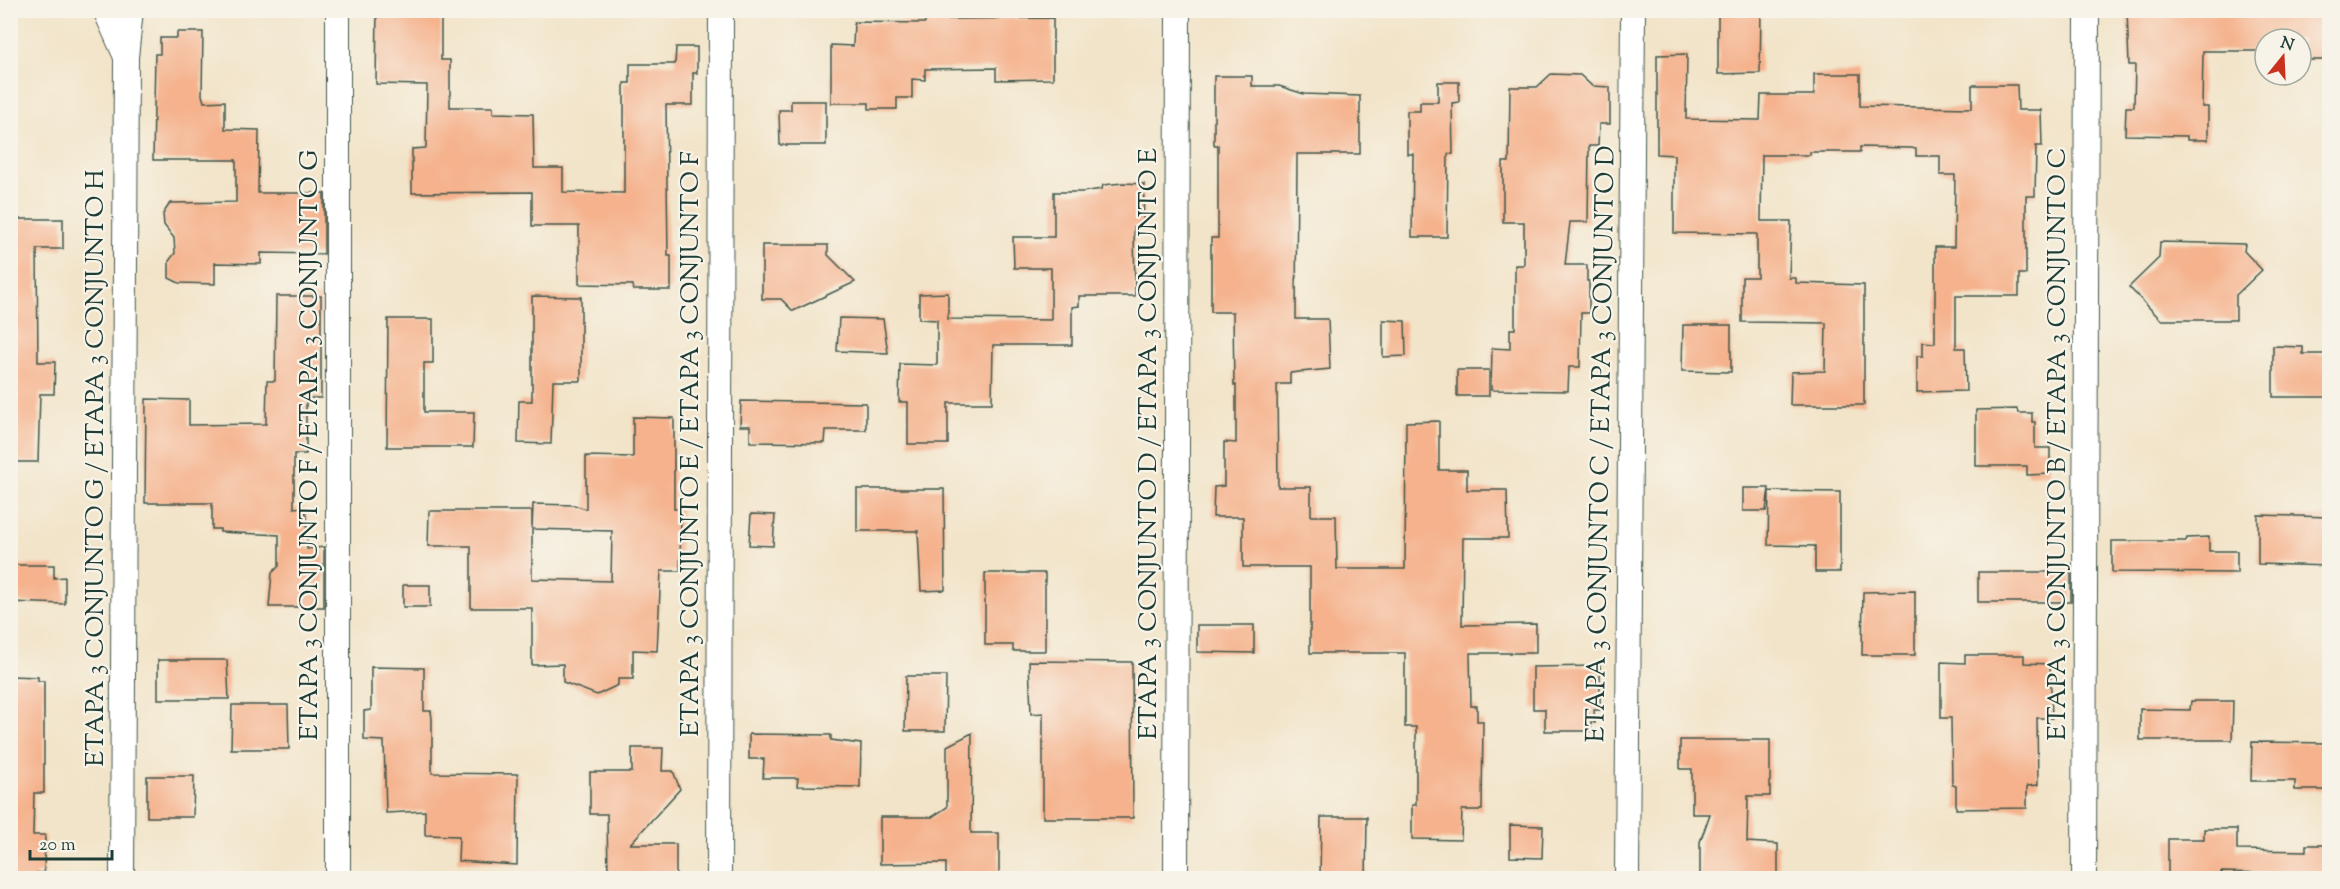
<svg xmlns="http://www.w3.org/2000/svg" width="2340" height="889" font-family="'Sorts Mill Goudy',serif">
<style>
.building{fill:#f5b28d}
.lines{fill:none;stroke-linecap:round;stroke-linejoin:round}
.minor-casing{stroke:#3f564a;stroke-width:26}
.minor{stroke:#fff;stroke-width:24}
.labels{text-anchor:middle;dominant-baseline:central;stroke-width:4.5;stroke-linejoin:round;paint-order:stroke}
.street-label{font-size:26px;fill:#1f3d34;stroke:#f7f3e8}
</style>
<rect width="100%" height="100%" fill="#f7f3e8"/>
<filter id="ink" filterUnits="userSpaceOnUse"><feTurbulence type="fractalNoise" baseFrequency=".0167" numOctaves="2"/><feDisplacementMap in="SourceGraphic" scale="12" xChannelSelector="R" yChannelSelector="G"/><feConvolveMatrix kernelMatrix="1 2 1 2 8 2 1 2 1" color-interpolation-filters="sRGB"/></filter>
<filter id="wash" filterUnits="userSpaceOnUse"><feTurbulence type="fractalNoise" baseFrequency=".008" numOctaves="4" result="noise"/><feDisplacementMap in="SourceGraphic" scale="24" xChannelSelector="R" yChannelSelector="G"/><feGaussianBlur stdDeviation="1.35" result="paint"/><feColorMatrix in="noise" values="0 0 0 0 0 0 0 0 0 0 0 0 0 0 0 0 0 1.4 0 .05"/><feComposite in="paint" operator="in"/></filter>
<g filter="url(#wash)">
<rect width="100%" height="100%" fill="#f2e4c9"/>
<g id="blocks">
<path class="building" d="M 377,10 L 441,10 L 441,60 L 450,60 L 450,107 L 493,107 L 493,113 L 533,114 L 534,168 L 563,168 L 563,192 L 624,193 L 624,83 L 630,83 L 630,64 L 675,64 L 676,47 L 697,47 L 697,73 L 693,73 L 693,105 L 666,105 L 668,256 L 671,256 L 671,290 L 633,290 L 633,285 L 579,284 L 579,226 L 532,226 L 532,192 L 412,193 L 412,149 L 426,148 L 427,85 L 376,84 Z
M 925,10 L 949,10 L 949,19 L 1053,18 L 1053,79 L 996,80 L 996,68 L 925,69 L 925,80 L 912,79 L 912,98 L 897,98 L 897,109 L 869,109 L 869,103 L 831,103 L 831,45 L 853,46 L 854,22 L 925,23 Z
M 1718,10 L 1761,10 L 1760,73 L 1718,74 Z
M 2127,10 L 2323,10 L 2323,21 L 2330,21 L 2330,60 L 2303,60 L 2301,39 L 2265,39 L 2265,51 L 2203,51 L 2202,107 L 2208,107 L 2208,140 L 2187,140 L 2187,136 L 2125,135 L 2126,107 L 2134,107 L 2135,65 L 2129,65 Z
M 177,32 L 203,32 L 202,95 L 204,102 L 225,101 L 225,129 L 259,130 L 258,193 L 324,193 L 324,254 L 261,253 L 261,264 L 215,263 L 215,284 L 179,283 L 169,278 L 169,261 L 175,253 L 174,238 L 164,225 L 163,214 L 170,203 L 236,202 L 236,160 L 153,160 L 155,54 L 160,54 L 160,38 L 177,38 Z
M 1687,54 L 1686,119 L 1760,120 L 1761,95 L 1814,95 L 1814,74 L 1860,74 L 1860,106 L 1972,108 L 1972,85 L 2017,85 L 2018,110 L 2041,110 L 2042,146 L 2036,146 L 2035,196 L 2026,196 L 2026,274 L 2019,274 L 2019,296 L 1956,296 L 1956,348 L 1965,348 L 1966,391 L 1917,392 L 1917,356 L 1923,356 L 1923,342 L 1935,343 L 1935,247 L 1954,247 L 1955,175 L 1940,175 L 1940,156 L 1916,156 L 1916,149 L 1911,148 L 1860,147 L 1860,152 L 1810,152 L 1810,155 L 1762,155 L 1761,221 L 1791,221 L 1789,278 L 1796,278 L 1796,283 L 1864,285 L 1864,405 L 1790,405 L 1791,372 L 1825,371 L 1826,323 L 1742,322 L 1742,277 L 1757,277 L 1757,234 L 1674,233 L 1674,155 L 1657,154 L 1657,55 Z
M 1551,74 L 1580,75 L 1592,86 L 1610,87 L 1610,124 L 1599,124 L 1598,146 L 1589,146 L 1588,222 L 1570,222 L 1565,265 L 1587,265 L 1587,281 L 1589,281 L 1589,313 L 1581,313 L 1580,367 L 1569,367 L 1568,391 L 1491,390 L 1492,348 L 1510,349 L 1510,329 L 1515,329 L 1515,265 L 1524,265 L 1524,222 L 1503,222 L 1503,162 L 1509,162 L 1510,87 L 1537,87 Z
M 1214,76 L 1252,76 L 1252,86 L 1279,86 L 1304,94 L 1360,96 L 1360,154 L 1297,154 L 1296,319 L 1328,319 L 1330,369 L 1290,373 L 1290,384 L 1277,384 L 1278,487 L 1311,487 L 1311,516 L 1336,516 L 1337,569 L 1405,569 L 1406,422 L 1439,421 L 1439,470 L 1467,470 L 1467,490 L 1507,490 L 1508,538 L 1463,538 L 1462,625 L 1536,624 L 1536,653 L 1470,653 L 1471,706 L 1477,706 L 1477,721 L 1483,721 L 1482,810 L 1462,810 L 1461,840 L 1412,839 L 1412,805 L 1416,805 L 1416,727 L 1405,727 L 1405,653 L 1310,653 L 1310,567 L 1243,567 L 1243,517 L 1213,517 L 1214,487 L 1224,486 L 1224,442 L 1236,443 L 1236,385 L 1234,385 L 1233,312 L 1211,312 L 1211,238 L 1218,238 L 1218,145 L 1214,145 Z
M 1438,82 L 1459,82 L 1459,102 L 1452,103 L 1453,154 L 1448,154 L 1447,237 L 1412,237 L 1413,154 L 1407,154 L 1407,111 L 1420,111 L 1420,102 L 1438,102 Z
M 791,101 L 826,101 L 826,145 L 780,145 L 779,110 L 791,110 Z
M 1123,183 L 1144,184 L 1143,227 L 1134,226 L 1135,296 L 1079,296 L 1079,306 L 1072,307 L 1072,345 L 993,345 L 992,403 L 948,403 L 948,444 L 908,444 L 908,402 L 899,402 L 900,364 L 937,365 L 937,320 L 919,319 L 919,294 L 948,293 L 948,319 L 1051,320 L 1051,268 L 1014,268 L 1013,237 L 1054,237 L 1054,192 L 1082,192 L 1102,189 L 1103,185 Z
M 10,219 L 63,219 L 63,249 L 37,249 L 38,362 L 55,362 L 54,394 L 40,394 L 38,462 L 10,462 Z
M 2160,242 L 2245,244 L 2244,251 L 2262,270 L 2236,295 L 2236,320 L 2161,320 L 2129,287 L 2159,258 Z
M 762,245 L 828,245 L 828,255 L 855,282 L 793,311 L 781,299 L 762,299 Z
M 276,296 L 321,296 L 321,398 L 306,398 L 306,454 L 294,454 L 294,508 L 304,507 L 307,519 L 307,549 L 324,547 L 324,607 L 269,607 L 272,573 L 279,566 L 279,535 L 220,532 L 220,529 L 212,529 L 212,503 L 145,503 L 146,399 L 189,400 L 189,425 L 266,424 L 267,381 L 275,381 Z
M 532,296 L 581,297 L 581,381 L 553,381 L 551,444 L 518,443 L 519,401 L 532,401 Z
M 839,318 L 883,319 L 888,353 L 837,351 Z
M 388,319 L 433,319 L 433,363 L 424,363 L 424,412 L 474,412 L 473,447 L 387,447 Z
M 1383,320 L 1405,321 L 1406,356 L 1383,357 Z
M 1683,325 L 1731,325 L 1731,372 L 1682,371 Z
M 2273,346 L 2303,347 L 2303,354 L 2330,354 L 2330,397 L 2273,397 Z
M 1457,370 L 1489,370 L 1489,396 L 1457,396 Z
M 741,401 L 866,403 L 866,430 L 826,430 L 825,443 L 750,442 L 750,426 L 740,426 Z
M 2017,409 L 2018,413 L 2032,413 L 2032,422 L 2035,422 L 2035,448 L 2050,448 L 2050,474 L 2027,475 L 2027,466 L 1976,466 L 1976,410 Z
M 633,417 L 674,418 L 674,509 L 681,509 L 680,571 L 661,571 L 657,651 L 633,650 L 633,679 L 618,679 L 618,685 L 597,695 L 563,682 L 563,664 L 532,665 L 532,608 L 471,608 L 471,546 L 428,546 L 429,511 L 532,511 L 532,579 L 611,581 L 612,531 L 532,529 L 533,504 L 574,505 L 586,509 L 586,456 L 633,457 Z
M 1743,488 L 1769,488 L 1766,511 L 1743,511 Z
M 857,489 L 944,489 L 945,590 L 921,591 L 918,531 L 857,531 Z
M 1769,491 L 1840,492 L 1840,572 L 1815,572 L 1815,546 L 1768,545 Z
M 751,514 L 775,515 L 773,546 L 749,545 Z
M 2258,515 L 2330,517 L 2330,566 L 2258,564 Z
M 2209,537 L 2209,551 L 2237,551 L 2237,573 L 2112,572 L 2112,541 L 2186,541 L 2187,538 Z
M 10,565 L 54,565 L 54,578 L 65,577 L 65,604 L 10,602 Z
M 1978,572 L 2071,572 L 2071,602 L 1978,602 Z
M 985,573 L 1045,573 L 1045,651 L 1013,651 L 1013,645 L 985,645 Z
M 403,585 L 430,585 L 430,607 L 403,607 Z
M 1915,591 L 1915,655 L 1862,655 L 1863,592 Z
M 1197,625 L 1254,625 L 1254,653 L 1197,652 Z
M 1965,655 L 2024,655 L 2024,663 L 2050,664 L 2052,718 L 2037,718 L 2038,785 L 2027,786 L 2027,808 L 1956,809 L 1956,786 L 1952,785 L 1951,718 L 1941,718 L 1941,662 L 1965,663 Z
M 158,660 L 227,660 L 229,699 L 158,699 Z
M 1029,661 L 1132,662 L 1133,818 L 1043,818 L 1043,713 L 1031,714 Z
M 1600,666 L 1600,710 L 1594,710 L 1595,723 L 1591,722 L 1591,731 L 1545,731 L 1545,709 L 1533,709 L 1533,667 Z
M 371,667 L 424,668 L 424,711 L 431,711 L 432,719 L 432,773 L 518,774 L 517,865 L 458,861 L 459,836 L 425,835 L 425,811 L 386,813 L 384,741 L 364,740 L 364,711 L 371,710 Z
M 10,676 L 38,677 L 38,681 L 44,681 L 44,793 L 34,793 L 33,835 L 45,835 L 44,873 L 36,873 L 36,879 L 10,879 Z
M 906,676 L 946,676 L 945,731 L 905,731 Z
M 2191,701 L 2233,701 L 2232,740 L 2140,740 L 2140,709 L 2190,710 Z
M 232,705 L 288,705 L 289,749 L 231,749 Z
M 972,733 L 971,833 L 999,833 L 999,879 L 946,879 L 946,863 L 880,864 L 880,817 L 932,817 L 947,807 L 947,746 Z
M 749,734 L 831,735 L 831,740 L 861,744 L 860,787 L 797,786 L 798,778 L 763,778 L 764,759 L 749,759 Z
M 1680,740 L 1770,740 L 1770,796 L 1748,796 L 1747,842 L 1778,844 L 1778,879 L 1700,879 L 1700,842 L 1710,814 L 1692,814 L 1692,769 L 1680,769 Z
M 2252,742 L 2330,743 L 2330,790 L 2295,790 L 2295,781 L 2251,781 Z
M 632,748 L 663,748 L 662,771 L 673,771 L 680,789 L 630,844 L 676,844 L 676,879 L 621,879 L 621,875 L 608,875 L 607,814 L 590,814 L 590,772 L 632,772 Z
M 147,776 L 194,776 L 193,817 L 147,817 Z
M 1321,817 L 1367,817 L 1366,879 L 1320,879 Z
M 1510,825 L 1543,826 L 1542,858 L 1510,857 Z
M 2204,829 L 2237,829 L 2237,850 L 2306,851 L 2306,845 L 2330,845 L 2330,879 L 2274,879 L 2274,873 L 2221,872 L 2221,879 L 2168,879 L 2168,839 L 2204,839 Z"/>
</g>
</g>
<g filter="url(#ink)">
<use href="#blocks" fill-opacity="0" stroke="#3f564a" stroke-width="1.5"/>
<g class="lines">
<g class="minor-casing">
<path id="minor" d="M 105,10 L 126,57
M 338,10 L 338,878
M 122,878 L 126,57 L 131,10
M 719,878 L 721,10
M 1176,878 L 1178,10
M 1627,878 L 1633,10
M 2084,878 L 2087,10"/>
</g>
<use href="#minor" class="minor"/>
</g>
</g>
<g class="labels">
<g class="street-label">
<text transform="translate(691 444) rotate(-90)">ETAPA 3 CONJUNTO E / ETAPA 3 CONJUNTO F</text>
<text transform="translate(1149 444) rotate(-90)">ETAPA 3 CONJUNTO D / ETAPA 3 CONJUNTO E</text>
<text transform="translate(1602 444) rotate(-89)">ETAPA 3 CONJUNTO C / ETAPA 3 CONJUNTO D</text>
<text transform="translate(2058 444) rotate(-90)">ETAPA 3 CONJUNTO B / ETAPA 3 CONJUNTO C</text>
<text transform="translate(310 445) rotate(-90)">ETAPA 3 CONJUNTO F / ETAPA 3 CONJUNTO G</text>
<text transform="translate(96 468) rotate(-90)">ETAPA 3 CONJUNTO G / ETAPA 3 CONJUNTO H</text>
</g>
</g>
<rect width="2340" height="889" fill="none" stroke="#f7f3e8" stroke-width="36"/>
<g transform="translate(2283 57) rotate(18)"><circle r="28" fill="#f7f3e8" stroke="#a1aaa0" stroke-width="1.5"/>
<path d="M0-4.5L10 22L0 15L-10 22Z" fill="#c8321e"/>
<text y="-9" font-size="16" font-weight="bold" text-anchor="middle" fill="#1f3d34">N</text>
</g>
<path d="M30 850v9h82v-9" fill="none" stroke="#1f3d34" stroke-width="3"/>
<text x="39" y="850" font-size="18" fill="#1f3d34" stroke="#f7f3e8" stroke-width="4.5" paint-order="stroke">20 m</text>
</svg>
